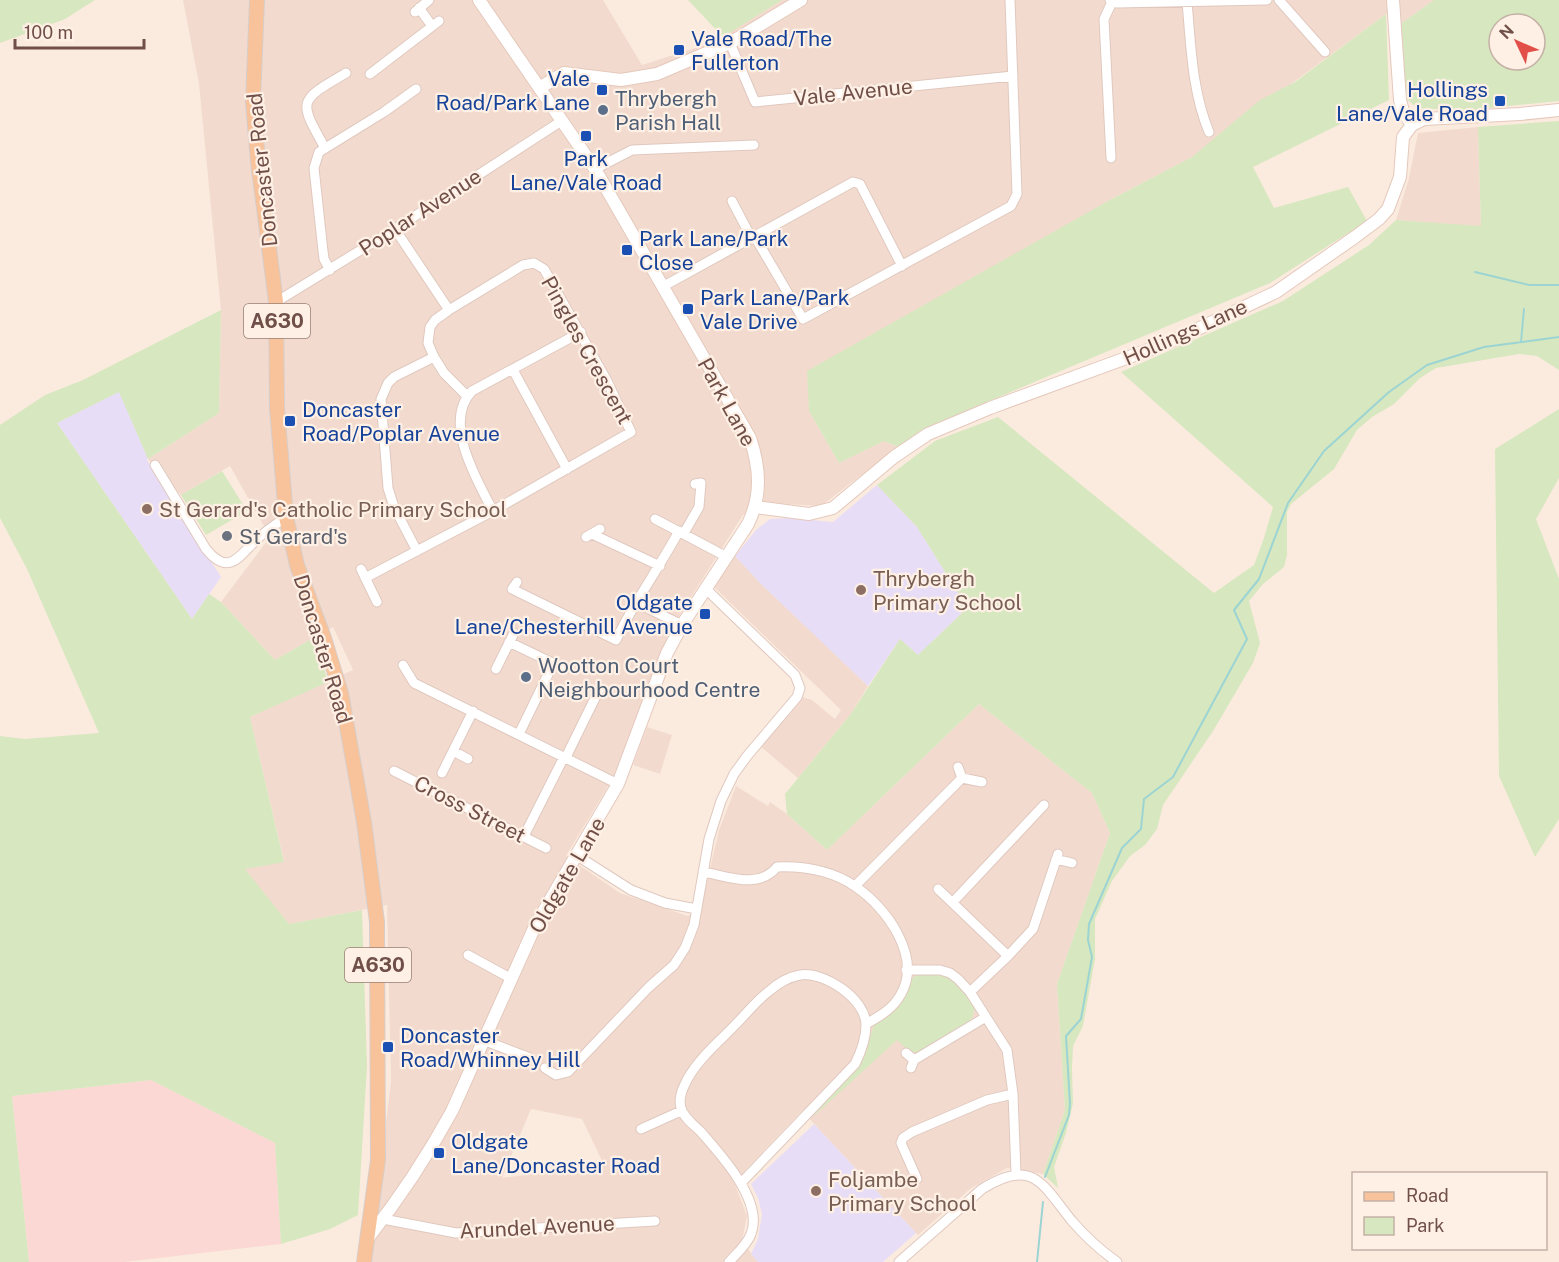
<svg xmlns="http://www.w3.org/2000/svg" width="1559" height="1262" font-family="'Public Sans',sans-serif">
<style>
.residential{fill:#f2dbce;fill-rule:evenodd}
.commercial{fill:#fbd8d3}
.education{fill:#e8ddf7}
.green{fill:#d7e7bf;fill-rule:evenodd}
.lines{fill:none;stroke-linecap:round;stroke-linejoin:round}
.stream{stroke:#9cd4d3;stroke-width:2}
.street-casing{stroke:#e0c8bf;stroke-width:11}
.secondary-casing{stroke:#e5c8bc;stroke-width:14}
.primary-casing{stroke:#d7cecc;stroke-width:16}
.street{stroke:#fff;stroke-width:9}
.secondary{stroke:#fff;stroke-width:12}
.primary{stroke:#f8c39a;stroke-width:14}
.transit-dot{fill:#1a4fb4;stroke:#fef0e5;stroke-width:2}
.service-dot{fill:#5c6f8a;stroke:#fef0e5;stroke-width:2}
.education-dot{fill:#8d6e63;stroke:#fef0e5;stroke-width:2}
.worship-dot{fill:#6b7280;stroke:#fef0e5;stroke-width:2}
.labels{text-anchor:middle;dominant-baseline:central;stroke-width:4.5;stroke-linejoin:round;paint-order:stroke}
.shield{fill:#fef0e5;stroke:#9b7f77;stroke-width:1.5}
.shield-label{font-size:20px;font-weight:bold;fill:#704f48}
.transit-label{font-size:21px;fill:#164399;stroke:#fef0e5;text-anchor:start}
.street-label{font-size:21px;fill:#704f48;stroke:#fef0e5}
.service-label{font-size:21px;fill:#4e5e75;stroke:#fef0e5;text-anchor:start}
.education-label{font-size:21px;fill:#785e54;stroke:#fef0e5;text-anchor:start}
.worship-label{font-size:21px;fill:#5b616d;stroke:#fef0e5;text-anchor:start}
</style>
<rect width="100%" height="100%" fill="#fbebdf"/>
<path class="residential" d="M 183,0 L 603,0 L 642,65 L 714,42 L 782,0 L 1434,0 L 1399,25 L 1386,14 L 1192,157 L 1108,201 L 809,411 L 839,463 L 884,441 L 898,447 L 821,506 L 768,503 L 743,515 L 669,632 L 619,768 L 566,856 L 620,893 L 688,916 L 701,907 L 719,830 L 736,786 L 768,806 L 770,802 L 787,814 L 827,850 L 979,704 L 1092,793 L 1110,833 L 1057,984 L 1065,1110 L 1043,1174 L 1007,1168 L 970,1189 L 918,1235 L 802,1111 L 734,1182 L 747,1216 L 742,1241 L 758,1262 L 369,1262 L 391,1081 L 387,905 L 289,924 L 244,869 L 284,861 L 250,717 L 353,670 L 333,627 L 275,660 L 221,602 L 270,537 L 230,466 L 181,495 L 148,459 L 219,413 L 221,310 L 199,84 ZM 531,1109 L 582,1119 L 604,1165 L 502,1178 Z
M 1478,127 L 1481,227 L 1396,220 L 1409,178 L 1418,133 Z
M 735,556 L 868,686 L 850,715 L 798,778 L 761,747 L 802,697 L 812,700 L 835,719 L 841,710 L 714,587 Z
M 647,727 L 672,735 L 660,774 L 633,765 Z"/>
<path class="commercial" d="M 151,1080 L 275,1143 L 281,1244 L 124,1262 L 29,1262 L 12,1096 Z"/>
<path class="education" d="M 119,391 L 148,459 L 147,460 L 221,577 L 192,619 L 57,423 Z
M 877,485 L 917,527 L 960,596 L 962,613 L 918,655 L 900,639 L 868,686 L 760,583 L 735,556 L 756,530 L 770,519 L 789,518 L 833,522 Z
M 814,1124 L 916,1233 L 883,1262 L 758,1262 L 751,1254 L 758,1239 L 762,1214 L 758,1198 L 751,1184 Z"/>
<path class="green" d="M 0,0 L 95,0 L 65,19 L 0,43 Z
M 688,0 L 782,0 L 723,37 Z
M 1434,0 L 1559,0 L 1559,101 L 1477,109 L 1424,109 L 1416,107 L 1404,97 L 1399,25 ZM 1499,24 L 1535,24 L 1535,60 L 1499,60 Z
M 1386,14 L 1389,100 L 1253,167 L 1274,208 L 1348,187 L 1367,221 L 1270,283 L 923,429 L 898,447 L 884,441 L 839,463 L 809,411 L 807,371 L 1108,201 L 1192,157 L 1260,100 L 1295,82 Z
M 1559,121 L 1559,370 L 1537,356 L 1519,354 L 1436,368 L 1420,378 L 1394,404 L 1372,417 L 1357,430 L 1334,469 L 1291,504 L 1287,512 L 1287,555 L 1284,567 L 1263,584 L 1249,601 L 1260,643 L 1253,663 L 1213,731 L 1163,805 L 1157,829 L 1145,845 L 1130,856 L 1112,881 L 1095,919 L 1095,959 L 1083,1026 L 1073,1046 L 1072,1070 L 1073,1103 L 1066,1133 L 1054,1167 L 1058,1188 L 1043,1174 L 1065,1110 L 1057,984 L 1110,833 L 1092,793 L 979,704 L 827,850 L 787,814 L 785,794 L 850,715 L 900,639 L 918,655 L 962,613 L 960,596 L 917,527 L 877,485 L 935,441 L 998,417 L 1214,593 L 1254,565 L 1263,541 L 1273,507 L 1121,372 L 1283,301 L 1369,245 L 1396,220 L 1481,226 L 1478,127 Z
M 221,310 L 219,413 L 148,459 L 119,392 L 57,423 L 192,619 L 209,594 L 221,602 L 275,660 L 315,637 L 328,682 L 250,717 L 284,862 L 245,869 L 289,924 L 362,910 L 367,1066 L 358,1215 L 330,1229 L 281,1244 L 275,1143 L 151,1080 L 12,1096 L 29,1262 L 0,1262 L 0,736 L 25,739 L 99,733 L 27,569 L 0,518 L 0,425 L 45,395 L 83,380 Z
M 1559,409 L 1559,478 L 1536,519 L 1559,579 L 1559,819 L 1535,857 L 1499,776 L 1495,449 Z
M 222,471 L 247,511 L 206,535 L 181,495 Z
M 938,973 C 958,979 965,992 975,1009 L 971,1021 L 917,1053 L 908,1050 L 897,1040 L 815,1115 L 813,1113 L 863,1059 L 874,1025 C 883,1019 893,1015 899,1005 C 917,981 900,974 938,973 Z"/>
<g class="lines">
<path class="stream" d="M 1475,272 L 1529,285 L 1559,285
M 1521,342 L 1524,309
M 1045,1177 L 1069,1115 L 1070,1104 L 1066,1036 L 1081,1019 L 1092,957 L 1088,940 L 1089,924 L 1122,848 L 1141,829 L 1144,799 L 1173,777 L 1247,639 L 1234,610 L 1259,579 L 1288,503 L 1324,451 L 1389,392 L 1427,365 L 1484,347 L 1559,337
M 1037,1262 L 1043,1202"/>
<g class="street-casing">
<path id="street" d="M 1110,0 L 1117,3 L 1267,0
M 1279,0 L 1325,52
M 1187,2 C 1191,46 1192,91 1209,132
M 419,8 L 432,26
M 415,12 L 429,0
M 730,43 L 755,102 L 1013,76
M 370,74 L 439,21
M 325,148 C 298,100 298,101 346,73
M 1111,158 L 1104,19 L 1112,2
M 595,169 L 632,150 L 754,145
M 732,201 L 752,239
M 395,229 L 449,310
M 755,237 L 803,319 L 1011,206 L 1017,194 L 1010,0
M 330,270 L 324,259 L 323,251 L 314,168 L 319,152 L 384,112 L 416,89
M 662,287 L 853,182 L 860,184 L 902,266
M 276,302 L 395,229 L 563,120
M 513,370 L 567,469
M 155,465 L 206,549 C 228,576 238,558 255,541 C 264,532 275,525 286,517
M 493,511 C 477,480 442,422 472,391 L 581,332
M 655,519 L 727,557
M 684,533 L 699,507 L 701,483 L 695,484
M 592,534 L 660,566
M 586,537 L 600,529
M 417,551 L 394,507 L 388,488 L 381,399 L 388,383 L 394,377 L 434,357
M 361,569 L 377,602
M 365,578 L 493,511 L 631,432 L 607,381 L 544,269 L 534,263 L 523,265 L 449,310 L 435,320 L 430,327 L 428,343 L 434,357 L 444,373 L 467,396
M 517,582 L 512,589 L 616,640 C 634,602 659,568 679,531
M 635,602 L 682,625
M 509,642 L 565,669
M 403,665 L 414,683 L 618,784
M 496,669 L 514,633
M 519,734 L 553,664
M 453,751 L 468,759
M 566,757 L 599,690
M 958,767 L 962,778 L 982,782
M 394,771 L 546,848
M 442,773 L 473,711
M 524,836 L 564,757
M 576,855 L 631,890 L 665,903 L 697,909
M 1056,859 L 1072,863
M 703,872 C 728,876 758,890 777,867 C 804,866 833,871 856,887 C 887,908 922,957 901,994 C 893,1009 880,1016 866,1024
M 855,886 L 962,778
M 938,889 L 1008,956
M 953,902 L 1044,805
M 468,955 L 512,979
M 906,970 L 940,970 L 950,973 L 958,979 L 970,992 L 1007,1050 L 1013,1094 L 1016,1174
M 970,992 L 1008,956 L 1033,929 L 1058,854
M 483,1040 L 530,1058
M 906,1053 L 914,1060 L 911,1068
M 914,1060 L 986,1017
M 545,1068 L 556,1075 L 568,1072 L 649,987 L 674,965 L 685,948 L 694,925 L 709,839 L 721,801 L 734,774 L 747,756 L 797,697 L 800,688 L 795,675 L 706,589
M 641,1129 L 681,1111
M 917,1179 L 901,1143 L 903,1138 L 912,1132 L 987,1100 L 1013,1094
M 383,1219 L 456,1233 L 655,1221
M 729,1262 C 736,1254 747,1245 751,1234 C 764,1201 721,1155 701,1132 C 695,1126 683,1117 681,1108 C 678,1097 683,1088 688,1078 C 700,1057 720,1041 736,1024 C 747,1013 756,1001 768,992 C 777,984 789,977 800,975 C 824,971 866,999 866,1025 C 866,1039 861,1052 855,1064 L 741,1183
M 899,1262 L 982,1189 C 1033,1157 1042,1184 1072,1221 C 1085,1236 1100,1250 1117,1262"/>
</g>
<g class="secondary-casing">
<path id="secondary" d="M 1393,0 L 1400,100 L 1403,111 L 1412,125
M 541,87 L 564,73 L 621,80 L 657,74 L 730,43 L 801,0
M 755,507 L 809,514 L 833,508 L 894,457 L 928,434 L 990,408 L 1170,342 L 1276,292 L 1355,237 L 1379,219 L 1388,209 L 1400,177 L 1403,137 L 1412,125 L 1424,119 L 1520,114 L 1559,110
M 368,1238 C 399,1199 428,1155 452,1111 L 536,924 L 618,784 L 667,653 L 682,625 L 748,524 C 762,495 760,468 750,438 L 595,169 L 479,0"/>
</g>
<g class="primary-casing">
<path id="primary" d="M 257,0 L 253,102 L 258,162 L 276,302 L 277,408 L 286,517 L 297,565 L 324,638 L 341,693 L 364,822 L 377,922 L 378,1160 L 364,1262"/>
</g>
<use href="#street" class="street"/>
<use href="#secondary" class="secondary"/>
<use href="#primary" class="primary"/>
</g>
<g class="transit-dot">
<rect x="673" y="44" width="12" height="12" rx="3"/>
<rect x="596" y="84" width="12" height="12" rx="3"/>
<rect x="1494" y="95" width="12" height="12" rx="3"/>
<rect x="580" y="130" width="12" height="12" rx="3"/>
<rect x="621" y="244" width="12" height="12" rx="3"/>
<rect x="682" y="303" width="12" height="12" rx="3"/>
<rect x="284" y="415" width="12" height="12" rx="3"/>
<rect x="699" y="608" width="12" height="12" rx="3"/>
<rect x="382" y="1041" width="12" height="12" rx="3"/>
<rect x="433" y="1147" width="12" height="12" rx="3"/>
</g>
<g class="service-dot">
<circle cx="603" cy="110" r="6"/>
<circle cx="526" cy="677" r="6"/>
</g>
<g class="education-dot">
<circle cx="147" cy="509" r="6"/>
<circle cx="861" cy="590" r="6"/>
<circle cx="816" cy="1191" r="6"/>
</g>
<circle class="worship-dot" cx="227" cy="536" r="6"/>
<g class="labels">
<g class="shield">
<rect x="244" y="304" width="66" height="34" rx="4.5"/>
<rect x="345" y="948" width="66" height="34" rx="4.5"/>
</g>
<g class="shield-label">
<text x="277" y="321">A630</text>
<text x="378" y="965">A630</text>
</g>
<g class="transit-label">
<text x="691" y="38">Vale Road/The<tspan x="691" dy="24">Fullerton</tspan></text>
<text x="590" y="78" text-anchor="end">Vale<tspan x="590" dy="24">Road/Park Lane</tspan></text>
<text x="1488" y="89" text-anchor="end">Hollings<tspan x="1488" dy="24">Lane/Vale Road</tspan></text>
<text x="586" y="158" text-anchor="middle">Park<tspan x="586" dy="24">Lane/Vale Road</tspan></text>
<text x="639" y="238">Park Lane/Park<tspan x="639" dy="24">Close</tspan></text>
<text x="700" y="297">Park Lane/Park<tspan x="700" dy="24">Vale Drive</tspan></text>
<text x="302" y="409">Doncaster<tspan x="302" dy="24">Road/Poplar Avenue</tspan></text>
<text x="693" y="602" text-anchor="end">Oldgate<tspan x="693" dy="24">Lane/Chesterhill Avenue</tspan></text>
<text x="400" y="1035">Doncaster<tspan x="400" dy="24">Road/Whinney Hill</tspan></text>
<text x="451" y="1141">Oldgate<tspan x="451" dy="24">Lane/Doncaster Road</tspan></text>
</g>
<g class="street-label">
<text transform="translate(853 92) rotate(-6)">Vale Avenue</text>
<text transform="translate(262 170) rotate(-96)">Doncaster Road</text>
<text transform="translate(420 212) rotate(-33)">Poplar Avenue</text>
<text transform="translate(1185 332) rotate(-24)">Hollings Lane</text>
<text transform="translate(587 350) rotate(61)">Pingles Crescent</text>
<text transform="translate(727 402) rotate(61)">Park Lane</text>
<text transform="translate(323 649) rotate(73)">Doncaster Road</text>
<text transform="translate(470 809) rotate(27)">Cross Street</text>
<text transform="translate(567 875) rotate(-60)">Oldgate Lane</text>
<text transform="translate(537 1227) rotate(-3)">Arundel Avenue</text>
</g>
<g class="service-label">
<text x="615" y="98">Thrybergh<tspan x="615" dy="24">Parish Hall</tspan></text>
<text x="538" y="665">Wootton Court<tspan x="538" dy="24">Neighbourhood Centre</tspan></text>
</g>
<g class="education-label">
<text x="159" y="509">St Gerard's Catholic Primary School</text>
<text x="873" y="578">Thrybergh<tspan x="873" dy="24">Primary School</tspan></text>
<text x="828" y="1179">Foljambe<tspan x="828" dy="24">Primary School</tspan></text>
</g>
<g class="worship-label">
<text x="239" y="536">St Gerard's</text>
</g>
</g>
<rect x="1352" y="1172" width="195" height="78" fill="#fef0e5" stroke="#c5b0a6" stroke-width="1.5"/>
<rect x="1364" y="1192" width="30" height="9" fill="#f8c39a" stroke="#c5b0a6" stroke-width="1.5"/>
<text x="1406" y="1202" font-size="18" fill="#704f48">Road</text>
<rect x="1364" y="1217" width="30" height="18" fill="#d7e7bf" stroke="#c5b0a6" stroke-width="1.5"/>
<text x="1406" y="1232" font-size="18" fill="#704f48">Park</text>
<g transform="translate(1517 42) rotate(314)"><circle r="28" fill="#fef0e5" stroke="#c5b0a6" stroke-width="1.5"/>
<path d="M0-4.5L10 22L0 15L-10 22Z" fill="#e14f48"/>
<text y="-9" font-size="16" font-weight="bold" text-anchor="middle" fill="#704f48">N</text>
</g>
<path d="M15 39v9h129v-9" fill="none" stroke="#704f48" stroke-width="3"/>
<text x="24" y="39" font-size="18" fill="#704f48" stroke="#fef0e5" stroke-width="4.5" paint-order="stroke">100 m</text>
</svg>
